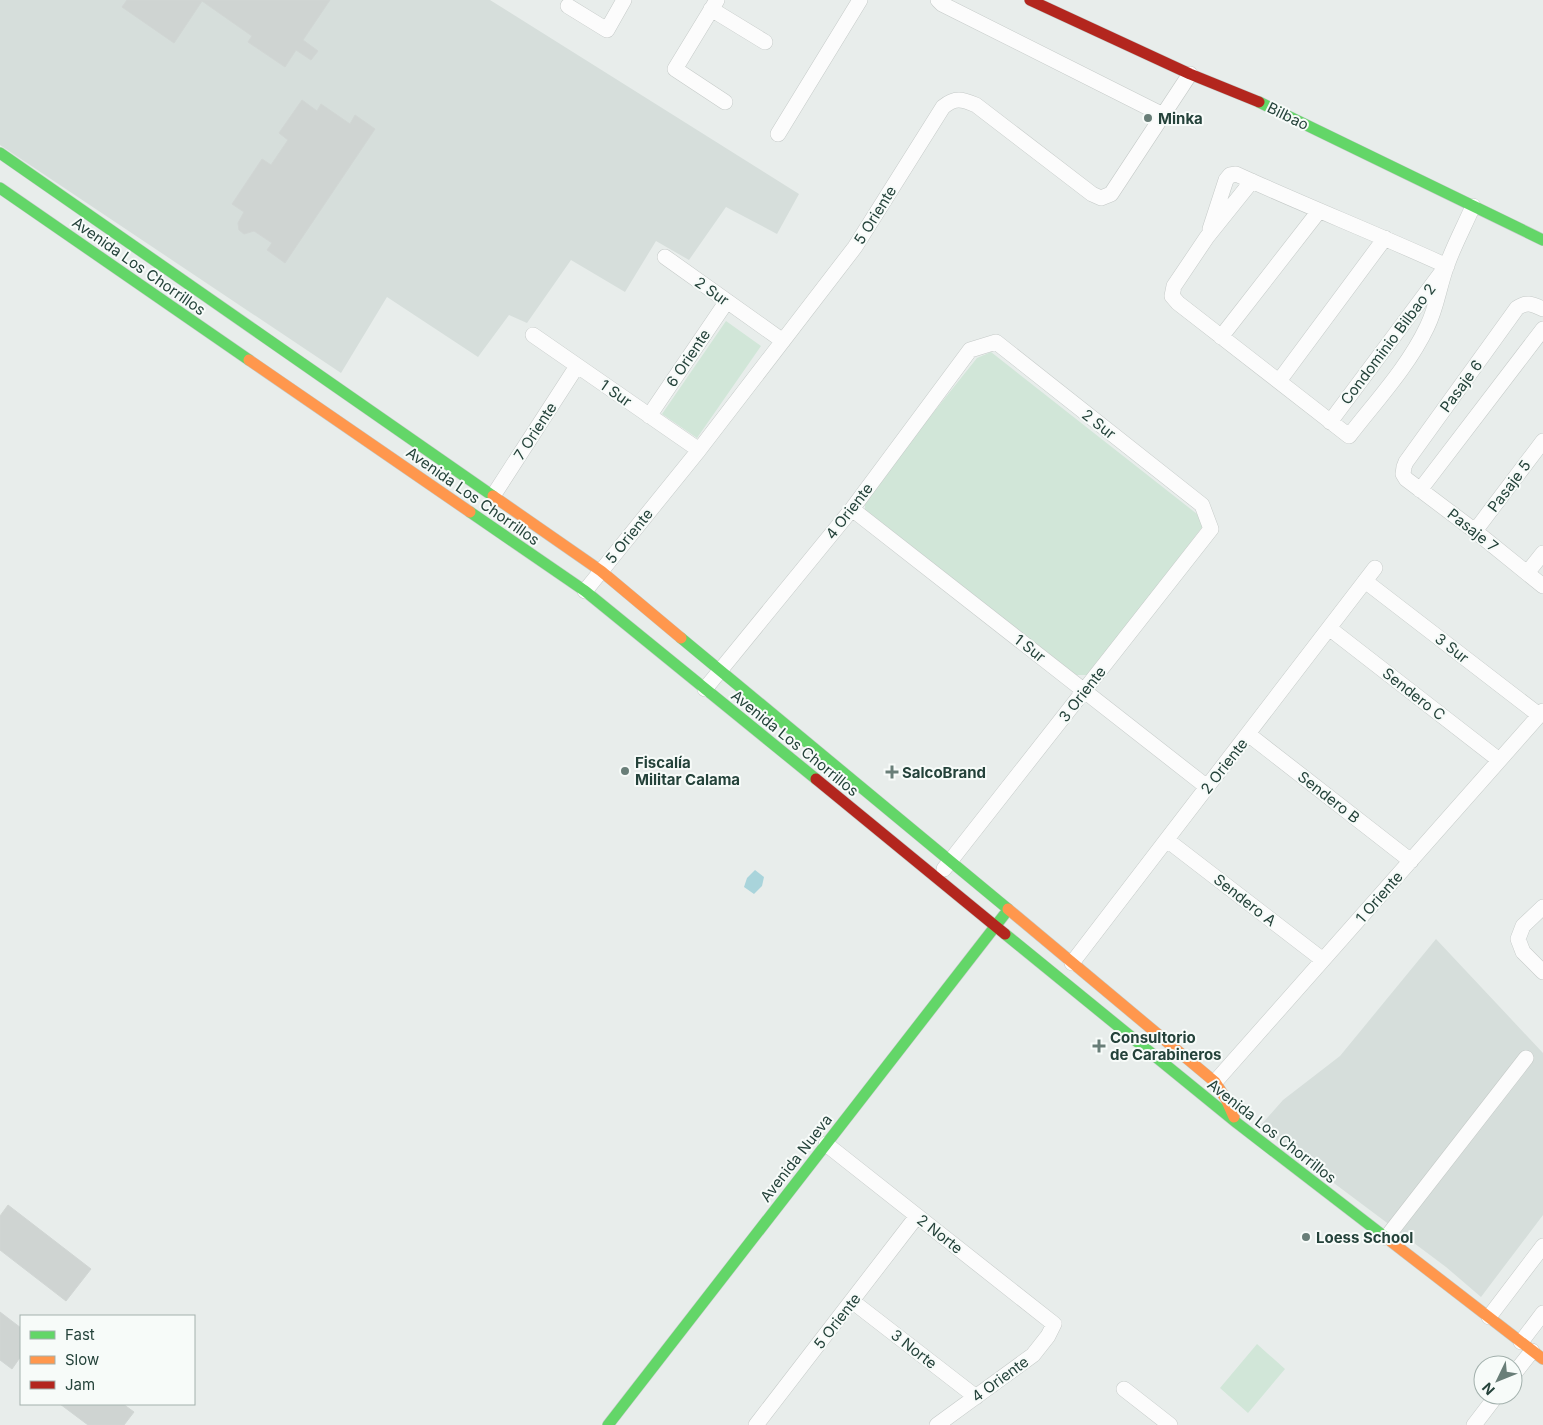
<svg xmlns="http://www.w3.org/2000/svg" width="1543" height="1425" font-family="Inter,sans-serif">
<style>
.built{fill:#d6dedb}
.green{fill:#d1e6d8}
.water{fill:#a9d4db}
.building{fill:#cfd4d2;stroke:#d1d6d4}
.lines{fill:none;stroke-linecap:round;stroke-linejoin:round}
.street-casing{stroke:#c5cac8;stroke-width:16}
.fast-casing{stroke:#c3cbc8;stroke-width:12}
.slow-casing{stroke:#c3cbc8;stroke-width:12}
.jam-casing{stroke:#c3cbc8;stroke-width:12}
.street{stroke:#fcfcfc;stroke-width:15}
.fast{stroke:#63d668;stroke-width:11}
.slow{stroke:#ff974d;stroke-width:11}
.jam{stroke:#b3261e;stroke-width:11}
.poi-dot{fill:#697e78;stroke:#f7fbf9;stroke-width:2}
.labels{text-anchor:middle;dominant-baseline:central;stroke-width:4;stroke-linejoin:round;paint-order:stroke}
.street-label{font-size:15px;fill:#24423a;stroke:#f7fbf9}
.poi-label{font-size:15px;font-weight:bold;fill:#24423a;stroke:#f7fbf9;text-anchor:start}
</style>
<rect width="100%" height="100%" fill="#e8edeb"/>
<path class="built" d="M 0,0 L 490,0 L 799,194 L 777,234 L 726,207 L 689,260 L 656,241 L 625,292 L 571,260 L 527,323 L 509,315 L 478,357 L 387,297 L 341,373 L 0,145 Z
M 1436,939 L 1543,1053 L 1543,1215 L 1481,1297 L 1446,1267 L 1259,1127 L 1283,1100 L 1340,1056 Z"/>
<path class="green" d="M 726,321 L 761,346 L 697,438 L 662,414 Z
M 991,352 L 1197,514 L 1203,526 L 1089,675 L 1076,675 L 865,510 L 865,498 L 977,358 Z
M 1257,1344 L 1285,1369 L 1248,1413 L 1220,1388 Z"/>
<path class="water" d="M 755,870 L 764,877 L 762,886 L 754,894 L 744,887 L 747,878 Z"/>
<path class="building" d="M 127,0 L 330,0 L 303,40 L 318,51 L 311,60 L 296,50 L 285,67 L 248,42 L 252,36 L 202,1 L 174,43 L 122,7 Z
M 302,100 L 317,111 L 321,104 L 350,124 L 355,115 L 375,129 L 285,263 L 267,250 L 272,243 L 254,231 L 244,234 L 239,230 L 238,223 L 244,212 L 232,204 L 262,159 L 271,165 L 288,140 L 279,133 Z
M 8,1205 L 91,1269 L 66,1301 L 0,1250 L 0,1216 Z
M 0,1312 L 21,1328 L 21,1356 L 12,1369 L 0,1360 Z
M 60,1404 L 123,1404 L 134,1412 L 124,1425 L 88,1425 Z"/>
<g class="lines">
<g class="street-casing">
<path id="street" d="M 717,0 L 675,69 L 725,102
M 938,0 L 942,4 L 1163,115
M 568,6 L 607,30 L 624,0
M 711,9 L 765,42
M 778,134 L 860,0
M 1252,181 L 1207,237 L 1174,286 L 1172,296 L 1178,303 L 1349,436 C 1376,401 1408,367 1427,327 C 1437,307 1439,286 1447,265 C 1454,245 1465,225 1473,206
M 1210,229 L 1226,180 L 1230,175 L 1236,174 C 1306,206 1377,234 1447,266
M 665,257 L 783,341
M 1543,309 C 1532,304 1528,301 1517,308 L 1406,462 L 1404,467 L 1403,474 L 1406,479 L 1475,531 L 1543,586
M 533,335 L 699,450
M 1221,337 L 1319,211
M 1279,381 L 1385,238
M 649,416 L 727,301
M 1330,422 L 1441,273
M 1420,490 L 1543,329
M 493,496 L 577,366
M 852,509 L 1207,787
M 1475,531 L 1543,441
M 1527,573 L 1543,553
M 1365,581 L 1539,715
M 585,591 L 699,450 L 855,247 L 943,107 C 955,97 962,99 976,105 L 1092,194 L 1101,198 L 1111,194 L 1190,74
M 1329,628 L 1499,760
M 705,689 L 852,509 L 970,350 L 996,342 L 1202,505 L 1211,529 L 944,869
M 1248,734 L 1411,861
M 1167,840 L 1323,960
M 1543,907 L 1523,926 L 1518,939 L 1523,952 L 1543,972
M 1072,963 L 1375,568
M 1215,1082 L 1543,711
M 826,1144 L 1054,1324 L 1048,1336 L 1033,1355 L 937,1425
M 1386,1238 L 1526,1058
M 852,1301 L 976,1397
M 1489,1317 L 1543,1246
M 1521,1342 L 1543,1313
M 1513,1375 L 1532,1351
M 1124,1389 L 1170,1425
M 756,1425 L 917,1216
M 1474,1425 L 1497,1395"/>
</g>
<g class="fast-casing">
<path id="fast" d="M 1259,102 L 1543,240
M 0,153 L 493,496
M 0,188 L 249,360
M 470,512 L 585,591 L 816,779
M 681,638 L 1008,909
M 1005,934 L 1237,1123 L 1389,1240
M 608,1425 L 1004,915"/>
</g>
<g class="slow-casing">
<path id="slow" d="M 249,360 L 470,512
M 493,496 L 601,571 L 681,638
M 1008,909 L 1215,1082 L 1226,1099 L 1234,1117
M 1389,1240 L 1543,1359"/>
</g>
<g class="jam-casing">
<path id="jam" d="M 1030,0 L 1190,74 L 1259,102
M 816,779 L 1005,934"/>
</g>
<use href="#street" class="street"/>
<use href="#fast" class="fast"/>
<use href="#slow" class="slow"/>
<use href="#jam" class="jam"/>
</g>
<g class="poi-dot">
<circle cx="1148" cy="118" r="5"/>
<circle cx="625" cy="771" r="5"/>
<path d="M889.5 764.5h5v5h5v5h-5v5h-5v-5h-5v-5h5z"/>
<path d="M1096.5 1038.5h5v5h5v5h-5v5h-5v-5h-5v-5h5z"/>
<circle cx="1306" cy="1237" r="5"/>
</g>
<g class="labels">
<g class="street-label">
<text transform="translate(1288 116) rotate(26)">Bilbao</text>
<text transform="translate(875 215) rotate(-58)">5 Oriente</text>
<text transform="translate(139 266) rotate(35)">Avenida Los Chorrillos</text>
<text transform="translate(712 291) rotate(35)">2 Sur</text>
<text transform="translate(1388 344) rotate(-53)">Condominio Bilbao 2</text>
<text transform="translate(688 358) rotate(-56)">6 Oriente</text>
<text transform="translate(1461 386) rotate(-54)">Pasaje 6</text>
<text transform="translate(616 393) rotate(35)">1 Sur</text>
<text transform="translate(1099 424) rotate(38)">2 Sur</text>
<text transform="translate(535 431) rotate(-57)">7 Oriente</text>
<text transform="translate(1509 486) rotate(-53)">Pasaje 5</text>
<text transform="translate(473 496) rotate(35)">Avenida Los Chorrillos</text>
<text transform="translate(849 511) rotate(-52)">4 Oriente</text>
<text transform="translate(1473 530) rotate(38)">Pasaje 7</text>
<text transform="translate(629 536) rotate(-51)">5 Oriente</text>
<text transform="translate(1030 648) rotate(38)">1 Sur</text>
<text transform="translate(1452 648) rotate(38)">3 Sur</text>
<text transform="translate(1082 694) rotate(-52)">3 Oriente</text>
<text transform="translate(1414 694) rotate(38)">Sendero C</text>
<text transform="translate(795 743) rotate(39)">Avenida Los Chorrillos</text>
<text transform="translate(1224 766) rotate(-52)">2 Oriente</text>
<text transform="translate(1329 797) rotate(38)">Sendero B</text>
<text transform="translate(1379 897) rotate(-49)">1 Oriente</text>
<text transform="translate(1245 900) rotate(38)">Sendero A</text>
<text transform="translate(1272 1131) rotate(38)">Avenida Los Chorrillos</text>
<text transform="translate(796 1158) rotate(-52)">Avenida Nueva</text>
<text transform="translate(940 1234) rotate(38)">2 Norte</text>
<text transform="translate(837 1321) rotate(-52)">5 Oriente</text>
<text transform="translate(914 1349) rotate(38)">3 Norte</text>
<text transform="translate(1000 1379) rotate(-36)">4 Oriente</text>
</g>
<g class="poi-label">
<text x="1158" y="118">Minka</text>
<text x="635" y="762">Fiscalía<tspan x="635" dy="17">Militar Calama</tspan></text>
<text x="902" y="772">SalcoBrand</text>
<text x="1110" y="1037">Consultorio<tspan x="1110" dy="17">de Carabineros</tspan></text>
<text x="1316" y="1237">Loess School</text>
</g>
</g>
<rect x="20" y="1315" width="175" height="90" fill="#f7fbf9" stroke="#a3b1ad"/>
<rect x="30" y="1331" width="25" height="8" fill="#63d668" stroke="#a3b1ad"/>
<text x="65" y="1340" font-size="15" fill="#24423a">Fast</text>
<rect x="30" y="1356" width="25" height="8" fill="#ff974d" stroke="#a3b1ad"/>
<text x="65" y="1365" font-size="15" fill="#24423a">Slow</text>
<rect x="30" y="1381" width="25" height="8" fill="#b3261e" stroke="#a3b1ad"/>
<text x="65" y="1390" font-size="15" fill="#24423a">Jam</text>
<g transform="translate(1498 1380) rotate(227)"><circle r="24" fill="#f7fbf9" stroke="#a3b1ad"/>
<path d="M0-4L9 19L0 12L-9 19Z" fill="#697e78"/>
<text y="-8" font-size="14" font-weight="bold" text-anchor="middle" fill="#24423a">N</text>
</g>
</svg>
